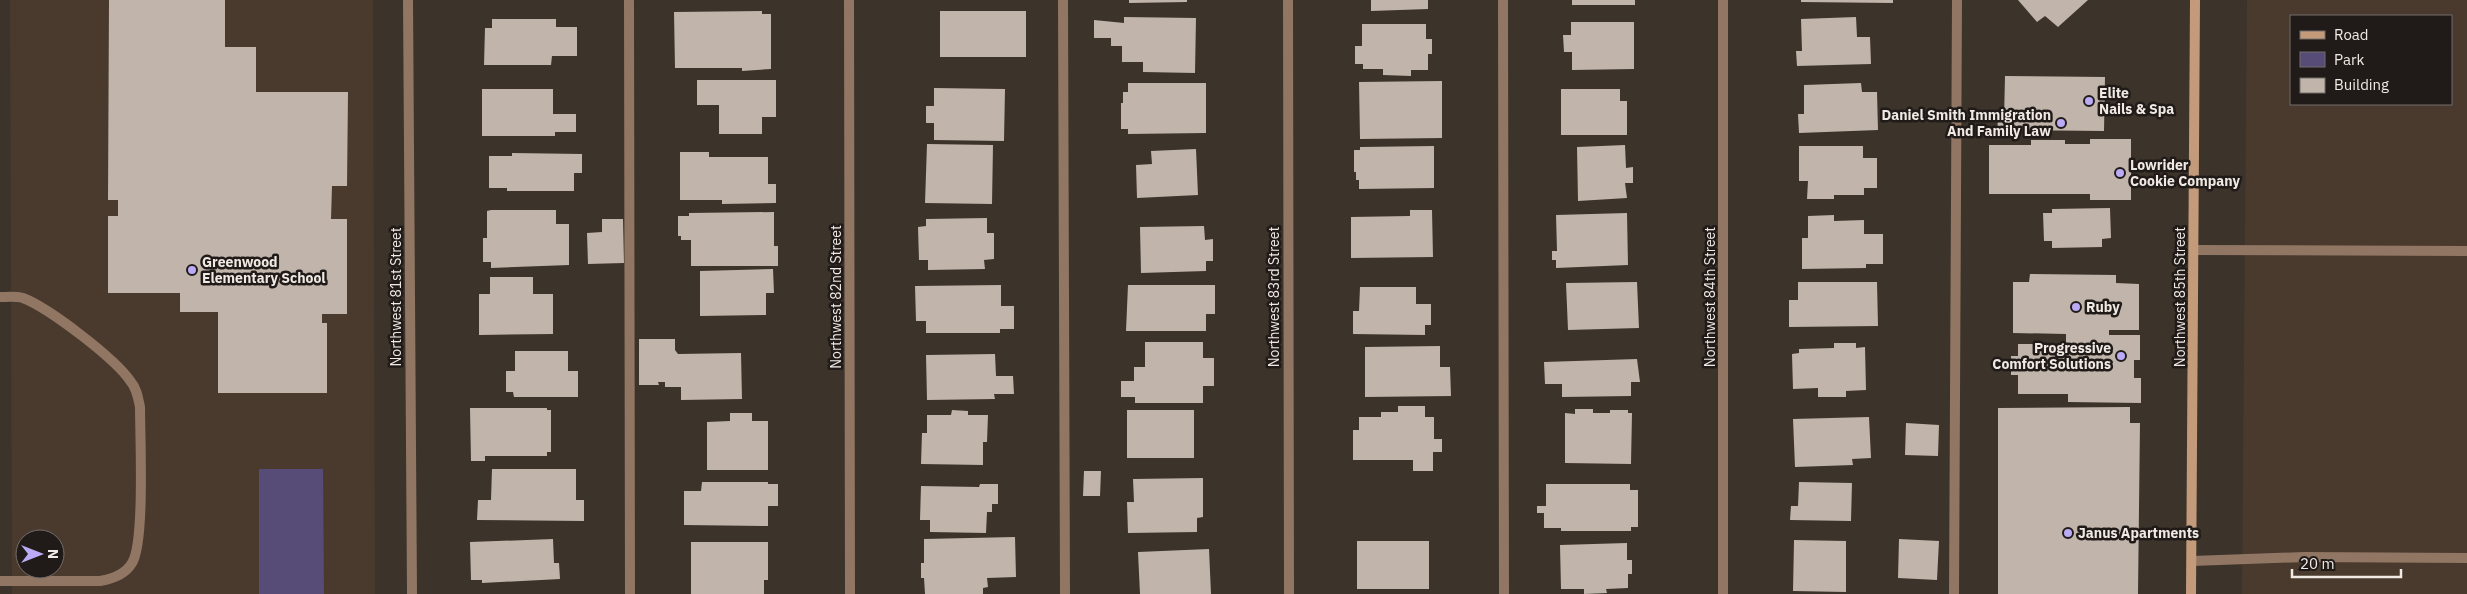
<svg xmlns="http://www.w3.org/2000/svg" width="2467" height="594" font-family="'IBM Plex Sans',sans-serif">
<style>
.built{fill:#4a3a2e;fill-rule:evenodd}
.green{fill:#564c77}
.building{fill:#c1b5ab}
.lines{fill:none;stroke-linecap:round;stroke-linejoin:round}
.service{stroke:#907663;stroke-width:10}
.minor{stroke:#907663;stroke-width:10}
.secondary{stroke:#c39b7b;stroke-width:10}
.poi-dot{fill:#bbaaf6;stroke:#201b18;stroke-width:2}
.labels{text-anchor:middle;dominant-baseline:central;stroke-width:5;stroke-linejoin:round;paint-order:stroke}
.poi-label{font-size:14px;font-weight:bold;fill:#f0e9e4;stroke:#201b18;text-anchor:start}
.street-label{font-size:14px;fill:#f0e9e4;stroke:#201b18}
</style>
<rect width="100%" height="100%" fill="#3c332b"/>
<path class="built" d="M 10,0 L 373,0 L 375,594 L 12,594 ZM 25,539 L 55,539 L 55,569 L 25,569 Z
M 2247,0 L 2467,0 L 2467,594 L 2242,594 ZM 2291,16 L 2451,16 L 2451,104 L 2291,104 Z"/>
<path class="green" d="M 259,469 L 323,469 L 324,594 L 259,594 Z"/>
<path class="building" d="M 109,0 L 225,0 L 225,47 L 256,47 L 256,92 L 348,92 L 347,186 L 332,186 L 331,219 L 347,219 L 347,314 L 322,314 L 322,323 L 327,323 L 327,393 L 218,393 L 218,312 L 180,312 L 180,293 L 108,293 L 108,216 L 118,216 L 118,200 L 108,200 Z
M 1129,0 L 1187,0 L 1187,2 L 1129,3 Z
M 1371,0 L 1428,0 L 1428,9 L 1371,11 Z
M 1572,0 L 1635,0 L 1635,5 L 1572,5 Z
M 1801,0 L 1893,0 L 1893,3 L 1801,2 Z
M 2018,0 L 2088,0 L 2058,27 L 2045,16 L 2037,22 Z
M 762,11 L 762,14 L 771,14 L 771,69 L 742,71 L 742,68 L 675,68 L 674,12 Z
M 940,11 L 1026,11 L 1026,57 L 940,57 Z
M 1124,17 L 1196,18 L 1195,73 L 1143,72 L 1143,62 L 1122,62 L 1122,46 L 1111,46 L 1111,38 L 1094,38 L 1094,20 L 1124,23 Z
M 1856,17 L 1857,37 L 1870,37 L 1871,64 L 1797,66 L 1796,51 L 1802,51 L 1801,19 Z
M 492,19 L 556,19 L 556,27 L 577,27 L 577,56 L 552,56 L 551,65 L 484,65 L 485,28 L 492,28 Z
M 1571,22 L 1634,22 L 1634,69 L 1572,70 L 1572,52 L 1564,52 L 1563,35 L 1571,35 Z
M 1362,24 L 1426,24 L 1426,39 L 1432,39 L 1432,54 L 1428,54 L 1428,70 L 1411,70 L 1411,76 L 1383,75 L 1383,69 L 1363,69 L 1363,64 L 1355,64 L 1355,46 L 1362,46 Z
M 2005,76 L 2105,77 L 2104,131 L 1997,130 L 1998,120 L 2004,120 Z
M 697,80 L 776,80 L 776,117 L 762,117 L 762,134 L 719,134 L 719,105 L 697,105 Z
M 1442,81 L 1442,138 L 1360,139 L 1359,82 Z
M 1128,83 L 1206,83 L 1206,133 L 1128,134 L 1128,129 L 1121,129 L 1121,103 L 1123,103 L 1123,92 L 1128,92 Z
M 1861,83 L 1862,92 L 1877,92 L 1878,130 L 1799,133 L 1798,114 L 1804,114 L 1804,85 Z
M 934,88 L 1005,89 L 1004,141 L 934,140 L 934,123 L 926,123 L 926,106 L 934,106 Z
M 482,89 L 553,89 L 553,114 L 576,114 L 576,132 L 555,132 L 555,136 L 482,136 Z
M 1561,89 L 1620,89 L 1620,101 L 1627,101 L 1627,135 L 1561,135 Z
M 2090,139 L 2131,139 L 2131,200 L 2090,200 L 2090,194 L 1989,194 L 1989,145 L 2031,145 L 2031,140 L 2065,140 L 2065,144 L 2090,144 Z
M 927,144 L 993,145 L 992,204 L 925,203 Z
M 1625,145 L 1626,168 L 1633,167 L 1633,183 L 1625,183 L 1627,198 L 1578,201 L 1577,147 Z
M 1434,146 L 1434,188 L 1359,189 L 1359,180 L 1356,180 L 1356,172 L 1354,172 L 1354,150 L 1360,150 L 1360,147 Z
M 1799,146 L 1863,146 L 1863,158 L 1877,158 L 1877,188 L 1864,188 L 1864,195 L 1834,195 L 1834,199 L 1807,199 L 1808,181 L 1799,181 Z
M 1196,149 L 1198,195 L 1137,198 L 1136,165 L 1152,164 L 1151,151 Z
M 680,152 L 709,152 L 709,157 L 768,157 L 768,184 L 776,184 L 776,203 L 722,204 L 722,200 L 680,200 Z
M 512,153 L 582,154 L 582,173 L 574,173 L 574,191 L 507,191 L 507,188 L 489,188 L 489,156 L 512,156 Z
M 2110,208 L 2111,238 L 2102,239 L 2102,247 L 2052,248 L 2052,241 L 2044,241 L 2043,213 L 2052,213 L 2052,209 Z
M 491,210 L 556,210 L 556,224 L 569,224 L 569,265 L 491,268 L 491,262 L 483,262 L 483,238 L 487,238 L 487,211 Z
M 1410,210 L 1432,210 L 1433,257 L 1351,258 L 1351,217 L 1410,216 Z
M 774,212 L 774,246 L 778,246 L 778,266 L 691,266 L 691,240 L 681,240 L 681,236 L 678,236 L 678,216 L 689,216 L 689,213 Z
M 1627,213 L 1628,265 L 1556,268 L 1556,260 L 1552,260 L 1552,251 L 1557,251 L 1556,215 Z
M 1834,215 L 1834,221 L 1864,220 L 1864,234 L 1883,234 L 1883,264 L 1866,264 L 1866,268 L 1802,269 L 1802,238 L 1808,238 L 1808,216 Z
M 987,218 L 987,233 L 994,233 L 994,259 L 984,260 L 985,269 L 928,270 L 928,260 L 919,260 L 918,227 L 926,226 L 926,219 Z
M 602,219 L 623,219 L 624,263 L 588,264 L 587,233 L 602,232 Z
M 1204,226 L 1205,240 L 1213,239 L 1213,261 L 1206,261 L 1206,271 L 1141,273 L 1140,227 Z
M 773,269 L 774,293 L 766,293 L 766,315 L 700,316 L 700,271 Z
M 2030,274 L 2116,275 L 2116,283 L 2139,284 L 2139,330 L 2109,330 L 2109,335 L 2140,335 L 2140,360 L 2134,360 L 2134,378 L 2141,378 L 2141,403 L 2068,402 L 2068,394 L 2018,394 L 2018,375 L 2011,375 L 2011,356 L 2018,356 L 2018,344 L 2066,344 L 2066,334 L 2013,333 L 2013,282 L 2029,282 Z
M 490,277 L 533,277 L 533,294 L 553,294 L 553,334 L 479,335 L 479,294 L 490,294 Z
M 1637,282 L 1639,328 L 1568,330 L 1566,283 Z
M 1798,282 L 1877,282 L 1878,326 L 1789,327 L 1789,300 L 1798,300 Z
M 1001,285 L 1001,306 L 1014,306 L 1014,329 L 1000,329 L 1000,333 L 926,333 L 926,321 L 916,321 L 915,286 Z
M 1128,285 L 1215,285 L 1215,314 L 1206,314 L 1206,331 L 1126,331 Z
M 1360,287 L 1416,287 L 1416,304 L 1431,304 L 1431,325 L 1425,325 L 1425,335 L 1353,334 L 1353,311 L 1359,311 Z
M 639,339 L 675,339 L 675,350 L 678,354 L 741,353 L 742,399 L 681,400 L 681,387 L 665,387 L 665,382 L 658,382 L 659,385 L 639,385 Z
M 1145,342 L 1203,342 L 1203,358 L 1214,358 L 1214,386 L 1203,386 L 1203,403 L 1135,403 L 1135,397 L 1121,397 L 1121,381 L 1134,381 L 1134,367 L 1145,367 Z
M 1834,343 L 1856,343 L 1856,348 L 1865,347 L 1866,390 L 1846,391 L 1846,397 L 1818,397 L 1818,388 L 1793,389 L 1792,354 L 1799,353 L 1799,349 L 1834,348 Z
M 1440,346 L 1440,367 L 1450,367 L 1451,396 L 1365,397 L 1365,347 Z
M 515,351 L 568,351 L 568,371 L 578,371 L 578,397 L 514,397 L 513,392 L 506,392 L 506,371 L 515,371 Z
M 995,354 L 996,376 L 1013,376 L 1014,394 L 994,394 L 995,399 L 927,400 L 926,355 Z
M 1637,359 L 1640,382 L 1631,382 L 1631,396 L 1562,397 L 1562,384 L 1545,384 L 1544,362 Z
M 1398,406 L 1425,406 L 1425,417 L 1434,417 L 1434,439 L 1442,439 L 1442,452 L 1433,452 L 1433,471 L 1413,471 L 1413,460 L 1353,460 L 1353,430 L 1359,430 L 1359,417 L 1381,417 L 1381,412 L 1398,412 Z
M 2130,407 L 2130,423 L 2140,423 L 2138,594 L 1998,594 L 1998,408 Z
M 470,408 L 547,408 L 547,410 L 551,410 L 551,452 L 547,452 L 547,456 L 485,456 L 485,461 L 471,461 Z
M 1575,409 L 1593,409 L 1593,413 L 1610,413 L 1610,410 L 1628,410 L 1628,413 L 1632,413 L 1631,464 L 1565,463 L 1565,413 L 1575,414 Z
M 952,410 L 968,411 L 968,415 L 988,415 L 987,442 L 983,442 L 983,465 L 921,464 L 922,433 L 927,433 L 927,415 L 951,415 Z
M 1127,410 L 1194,410 L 1194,458 L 1127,458 Z
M 730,413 L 752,413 L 752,421 L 768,421 L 768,470 L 707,470 L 707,422 L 730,421 Z
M 1869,417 L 1871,458 L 1852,459 L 1853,465 L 1795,467 L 1793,419 Z
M 1906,423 L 1939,425 L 1938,456 L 1905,455 Z
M 492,469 L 576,469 L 576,500 L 584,500 L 584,521 L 477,520 L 478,500 L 491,500 Z
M 1084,471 L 1101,471 L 1100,496 L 1083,496 Z
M 1203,478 L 1203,517 L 1197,518 L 1197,532 L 1128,533 L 1127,502 L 1134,502 L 1133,479 Z
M 702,482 L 768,482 L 768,484 L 778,484 L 778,506 L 768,506 L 768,526 L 684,525 L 684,491 L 701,491 Z
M 1799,482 L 1852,483 L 1851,521 L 1790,520 L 1791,506 L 1798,506 Z
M 980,484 L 998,484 L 998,504 L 992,504 L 992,512 L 987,512 L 986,533 L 930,532 L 930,520 L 920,520 L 921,486 L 979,487 Z
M 1546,484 L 1630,484 L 1630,490 L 1638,490 L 1638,527 L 1631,527 L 1631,531 L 1561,531 L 1561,528 L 1544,528 L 1544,513 L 1537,513 L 1537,506 L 1546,506 Z
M 1015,537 L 1016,577 L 987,578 L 988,587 L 983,588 L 983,594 L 925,594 L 924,578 L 921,578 L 921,563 L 924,563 L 924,539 Z
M 553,539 L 554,563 L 559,563 L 560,579 L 482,583 L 482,580 L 471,580 L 470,542 Z
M 1899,539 L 1939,541 L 1937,580 L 1898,578 Z
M 1794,540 L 1846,541 L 1846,592 L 1793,591 Z
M 1357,541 L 1429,541 L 1429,589 L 1357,589 Z
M 691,542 L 768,542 L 768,580 L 764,580 L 764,594 L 691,594 Z
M 1627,543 L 1627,560 L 1632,560 L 1632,574 L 1628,574 L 1628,588 L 1606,589 L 1607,593 L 1584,594 L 1584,589 L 1561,589 L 1560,545 Z
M 1209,549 L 1211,594 L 1140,594 L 1138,552 Z"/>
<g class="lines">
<path class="service" d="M 629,0 L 630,594
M 1063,0 L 1065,594
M 1503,0 L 1504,594
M 2195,250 L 2467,251
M 0,297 C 7,297 16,296 23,298 C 49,308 116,359 131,382 C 137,389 138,398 140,407 C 140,437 145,543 132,563 C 125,575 112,579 100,581 L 0,581
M 2192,561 L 2304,557 L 2467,558
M 1954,594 L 1957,0"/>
<path class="minor" d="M 408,0 L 412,594
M 849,0 L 850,594
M 1288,0 L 1289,594
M 1723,594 L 1723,0"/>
<path class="secondary" d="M 2191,594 L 2195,0"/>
</g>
<g class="poi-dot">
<circle cx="2089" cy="101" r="5"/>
<circle cx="2061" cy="123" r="5"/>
<circle cx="2120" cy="173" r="5"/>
<circle cx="192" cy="270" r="5"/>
<circle cx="2076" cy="307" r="5"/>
<circle cx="2121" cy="356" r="5"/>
<circle cx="2068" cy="533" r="5"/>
</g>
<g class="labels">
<g class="poi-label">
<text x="2099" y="93">Elite<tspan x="2099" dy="16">Nails &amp; Spa</tspan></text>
<text x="2051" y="115" text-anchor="end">Daniel Smith Immigration<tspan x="2051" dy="16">And Family Law</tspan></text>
<text x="2130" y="165">Lowrider<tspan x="2130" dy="16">Cookie Company</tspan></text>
<text x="202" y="262">Greenwood<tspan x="202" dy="16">Elementary School</tspan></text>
<text x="2086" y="307">Ruby</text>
<text x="2111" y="348" text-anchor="end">Progressive<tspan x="2111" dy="16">Comfort Solutions</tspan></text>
<text x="2078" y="533">Janus Apartments</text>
</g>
<g class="street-label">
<text transform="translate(396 297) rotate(-90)">Northwest 81st Street</text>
<text transform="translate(836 297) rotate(-90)">Northwest 82nd Street</text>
<text transform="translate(1274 297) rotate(-90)">Northwest 83rd Street</text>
<text transform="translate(1710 297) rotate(-90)">Northwest 84th Street</text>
<text transform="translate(2180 297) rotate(-90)">Northwest 85th Street</text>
</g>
</g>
<rect x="2290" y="15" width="162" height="90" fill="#201b18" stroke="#736d6a"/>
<rect x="2300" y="31" width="25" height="8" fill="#c39b7b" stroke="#736d6a"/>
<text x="2334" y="40" font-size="15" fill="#f0e9e4">Road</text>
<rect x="2300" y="52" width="25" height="15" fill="#564c77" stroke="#736d6a"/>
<text x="2334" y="65" font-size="15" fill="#f0e9e4">Park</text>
<rect x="2300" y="78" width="25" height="15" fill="#c1b5ab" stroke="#736d6a"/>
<text x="2334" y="90" font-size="15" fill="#f0e9e4">Building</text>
<g transform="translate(40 554) rotate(90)"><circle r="24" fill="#201b18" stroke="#736d6a"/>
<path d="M0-4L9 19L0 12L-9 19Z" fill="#bbaaf6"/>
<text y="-8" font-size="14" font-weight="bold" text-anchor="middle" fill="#f0e9e4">N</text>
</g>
<path d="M2292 569v8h109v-8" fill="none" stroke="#f0e9e4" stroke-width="2.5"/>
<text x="2300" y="569" font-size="15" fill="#f0e9e4" stroke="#201b18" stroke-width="4" paint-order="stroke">20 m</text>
</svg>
